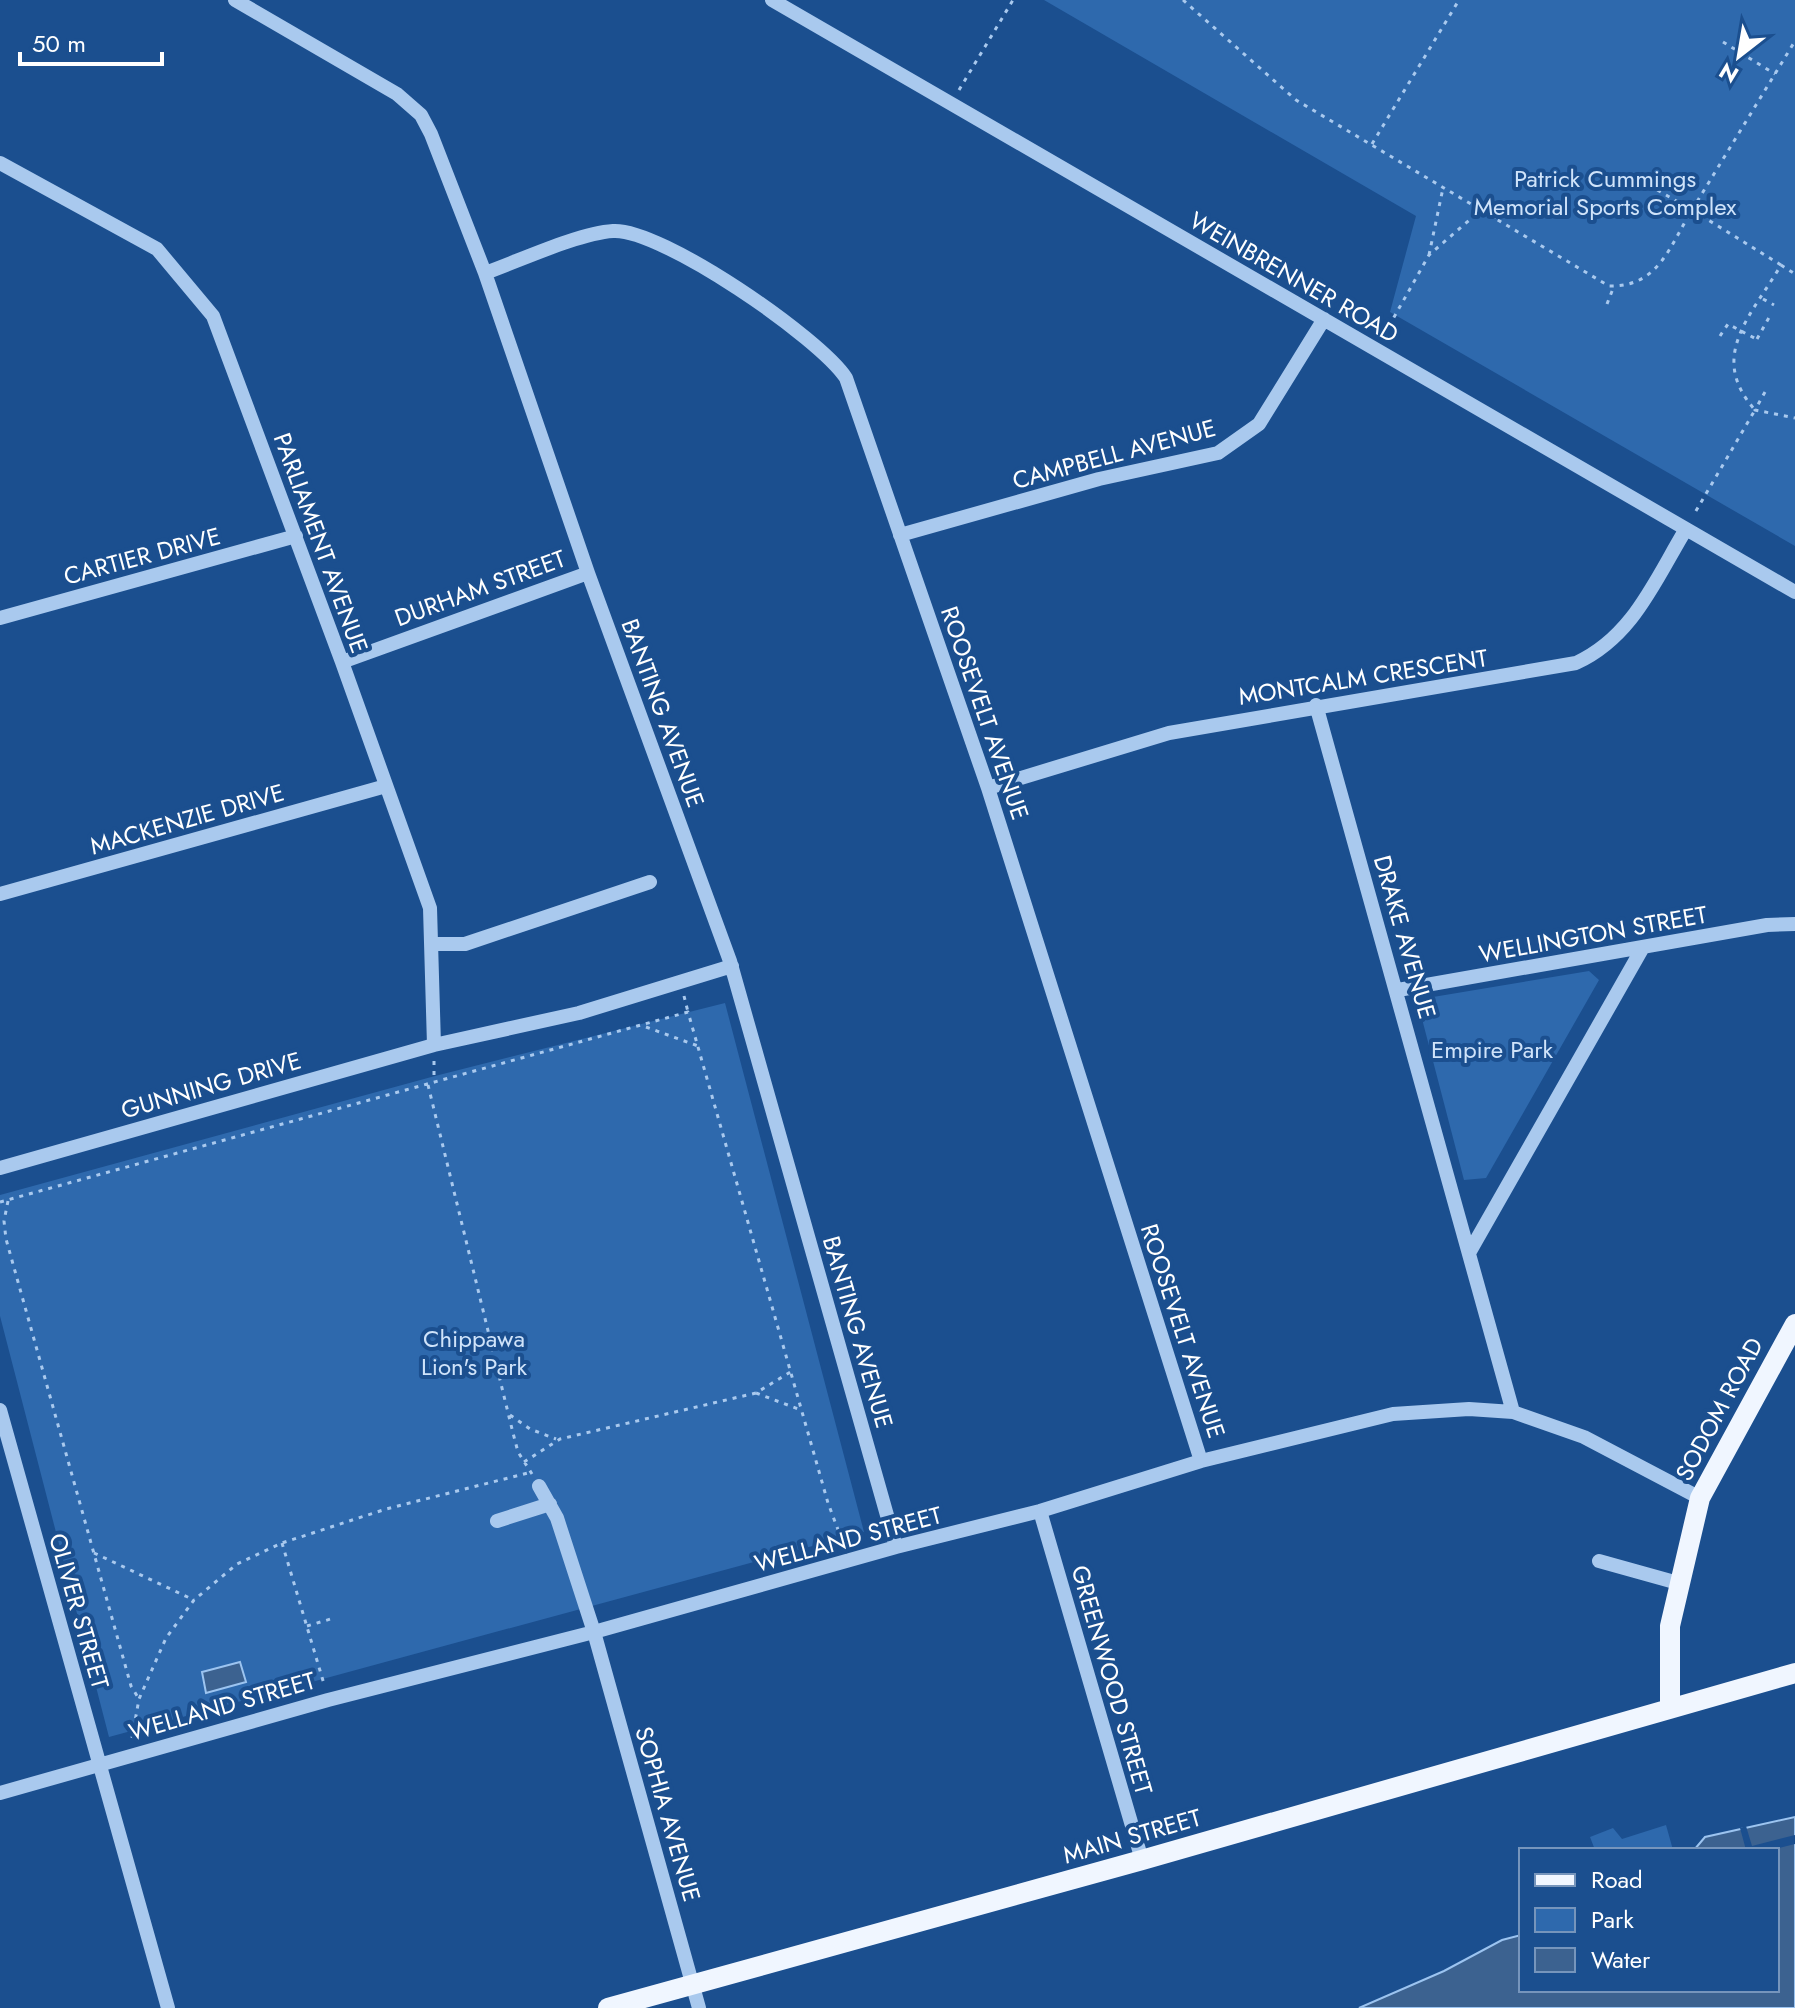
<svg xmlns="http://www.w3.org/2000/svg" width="1795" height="2008" font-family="Jost,sans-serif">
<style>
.green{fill:#2e69ad}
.water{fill:#3c6290;stroke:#9cc4f0;stroke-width:2}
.pier{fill:#1b4f8f}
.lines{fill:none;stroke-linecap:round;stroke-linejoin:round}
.path{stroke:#a9c9ee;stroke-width:3;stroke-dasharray:4 6;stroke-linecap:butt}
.minor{stroke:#a9c9ee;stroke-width:14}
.major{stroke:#f0f6ff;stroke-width:20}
.labels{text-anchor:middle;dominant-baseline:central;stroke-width:8;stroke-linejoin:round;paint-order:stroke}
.park-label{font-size:24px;fill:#cfe3fa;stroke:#1b4f8f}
.street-label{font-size:24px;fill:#fff;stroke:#1b4f8f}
</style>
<rect width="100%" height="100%" fill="#1b4f8f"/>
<path class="green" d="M 1044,0 L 1795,0 L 1795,546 L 1390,312 L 1416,216 Z
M 1589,971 L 1599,980 L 1486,1178 L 1464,1180 L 1421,1015 L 1433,997 Z
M 725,1003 L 864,1532 L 109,1737 L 0,1316 L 0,1195 L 435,1076 Z
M 1666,1825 L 1673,1850 L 1595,1850 L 1590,1837 L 1613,1828 L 1622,1839 Z"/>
<path class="water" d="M 240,1662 L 246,1682 L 206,1693 L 202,1672 Z
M 1795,1817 L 1795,2008 L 1359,2008 L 1444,1971 L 1502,1940 L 1521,1935 L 1521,1990 L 1777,1990 L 1777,1850 L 1694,1850 L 1705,1837 Z"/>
<path class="pier" d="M 1746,1826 L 1752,1846 L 1795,1835 L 1795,1844 L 1771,1850 L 1746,1850 L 1740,1828 Z"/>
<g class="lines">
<path class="path" d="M 1183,0 L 1296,100 L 1481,210
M 1723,42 L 1775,74
M 959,90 L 1013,0
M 1372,144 L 1459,0
M 1640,180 L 1692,210 L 1795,41
M 1494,218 L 1503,202
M 1429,255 L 1443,188
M 1781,265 L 1795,274
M 1763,299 L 1774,305
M 1607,304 L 1614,286
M 1384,335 L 1429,255 L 1481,210 L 1609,286 C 1659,287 1669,247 1692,210 L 1781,265 C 1752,315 1707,356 1755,410 L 1693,516
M 1720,336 L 1728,324 L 1758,340
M 1757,339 L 1771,314
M 1765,392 L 1755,410 L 1795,418
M 684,996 L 688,1012
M 646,1027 L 698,1046
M 434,1061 L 434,1081
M 428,1085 L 513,1433 L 518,1452 L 532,1474
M 8,1201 L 4,1221 L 6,1239 L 131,1686 L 139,1699
M 0,1202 L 688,1012 L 828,1503 L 843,1543
M 756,1393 L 801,1410
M 510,1415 L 530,1429 L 556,1439
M 524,1462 L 560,1439 L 756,1393 L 792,1371
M 282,1543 L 324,1684
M 94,1553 L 194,1600
M 307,1626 L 334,1618
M 132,1738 L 139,1699 L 166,1638 L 194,1600 L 237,1564 L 282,1543 L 386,1509 L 528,1473"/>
<path class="minor" d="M 235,0 L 397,94 L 421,115 L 431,134 L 485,273 L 588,573 L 730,961 L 896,1547
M 772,0 L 1795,592
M 0,163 L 157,249 L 213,316 L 342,662 L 430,908 L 434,1045
M 485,273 C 519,261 579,233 613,231 C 661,228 820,338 846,378 L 988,788 L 1201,1461
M 900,535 L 1099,479 L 1218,453 L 1259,424 L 1324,319
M 0,618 L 296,536
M 342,662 L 588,573
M 1316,705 L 1513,1412
M 988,788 L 1169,733 L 1576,663 C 1633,637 1655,580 1686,529
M 0,894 L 386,786
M 433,944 L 465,944 L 650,882
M 1398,990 L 1767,925 L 1795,924
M 0,1168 L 434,1045 L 579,1013 L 732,966
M 1469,1253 L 1642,949
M 0,1410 L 168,2008
M 539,1486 L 557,1518 L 594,1632 L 699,2008
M 1040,1511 L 1142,1860
M 497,1521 L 550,1504
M 1599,1561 L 1678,1583
M 0,1793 L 328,1700 L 594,1632 L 896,1547 L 1040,1511 L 1201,1461 L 1393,1414 L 1469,1409 L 1513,1412 L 1584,1437 L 1700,1498"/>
<path class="major" d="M 1670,1709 L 1670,1626 L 1700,1498 L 1795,1324
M 608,2008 L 1142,1860 L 1795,1673"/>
</g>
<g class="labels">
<g class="park-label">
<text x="1605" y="178">Patrick Cummings<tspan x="1605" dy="28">Memorial Sports Complex</tspan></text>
<text x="1492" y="1049">Empire Park</text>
<text x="474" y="1338">Chippawa<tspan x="474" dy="28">Lion's Park</tspan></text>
</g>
<g class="street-label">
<text transform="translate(1294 277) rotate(30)">WEINBRENNER ROAD</text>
<text transform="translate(1114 454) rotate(-15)">CAMPBELL AVENUE</text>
<text transform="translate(321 543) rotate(70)">PARLIAMENT AVENUE</text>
<text transform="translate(142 556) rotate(-15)">CARTIER DRIVE</text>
<text transform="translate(480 588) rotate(-20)">DURHAM STREET</text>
<text transform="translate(1363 677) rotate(-9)">MONTCALM CRESCENT</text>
<text transform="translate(663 713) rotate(70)">BANTING AVENUE</text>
<text transform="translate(985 713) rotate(71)">ROOSEVELT AVENUE</text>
<text transform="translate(187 819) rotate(-16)">MACKENZIE DRIVE</text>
<text transform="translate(1593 934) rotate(-10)">WELLINGTON STREET</text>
<text transform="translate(1405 937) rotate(74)">DRAKE AVENUE</text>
<text transform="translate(211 1085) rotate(-16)">GUNNING DRIVE</text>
<text transform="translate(1183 1331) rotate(72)">ROOSEVELT AVENUE</text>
<text transform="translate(858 1332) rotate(74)">BANTING AVENUE</text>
<text transform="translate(1719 1409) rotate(-62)">SODOM ROAD</text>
<text transform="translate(848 1539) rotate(-15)">WELLAND STREET</text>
<text transform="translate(79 1611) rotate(74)">OLIVER STREET</text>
<text transform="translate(1112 1680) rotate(74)">GREENWOOD STREET</text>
<text transform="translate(222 1706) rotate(-16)">WELLAND STREET</text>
<text transform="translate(668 1814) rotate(74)">SOPHIA AVENUE</text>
<text transform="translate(1132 1836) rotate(-16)">MAIN STREET</text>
</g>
</g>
<rect x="1519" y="1848" width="260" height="144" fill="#1b4f8f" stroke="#7695bc" stroke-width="2"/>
<rect x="1535" y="1874" width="40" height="12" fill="#f0f6ff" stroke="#7695bc" stroke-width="2"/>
<text x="1591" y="1888" font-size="24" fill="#ffffff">Road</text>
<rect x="1535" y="1908" width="40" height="24" fill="#2e69ad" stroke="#7695bc" stroke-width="2"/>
<text x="1591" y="1928" font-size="24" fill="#ffffff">Park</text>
<rect x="1535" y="1948" width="40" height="24" fill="#3c6290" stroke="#7695bc" stroke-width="2"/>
<text x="1591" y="1968" font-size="24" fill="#ffffff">Water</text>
<g transform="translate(1739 56) rotate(211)" stroke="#1b4f8f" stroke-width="6" paint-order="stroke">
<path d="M0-6L14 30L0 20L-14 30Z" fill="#ffffff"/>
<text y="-12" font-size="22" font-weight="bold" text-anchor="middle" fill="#ffffff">N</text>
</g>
<path d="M20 52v12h142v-12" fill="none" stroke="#ffffff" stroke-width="4"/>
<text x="32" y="52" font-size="24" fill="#ffffff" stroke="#1b4f8f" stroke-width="6" paint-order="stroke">50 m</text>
</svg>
